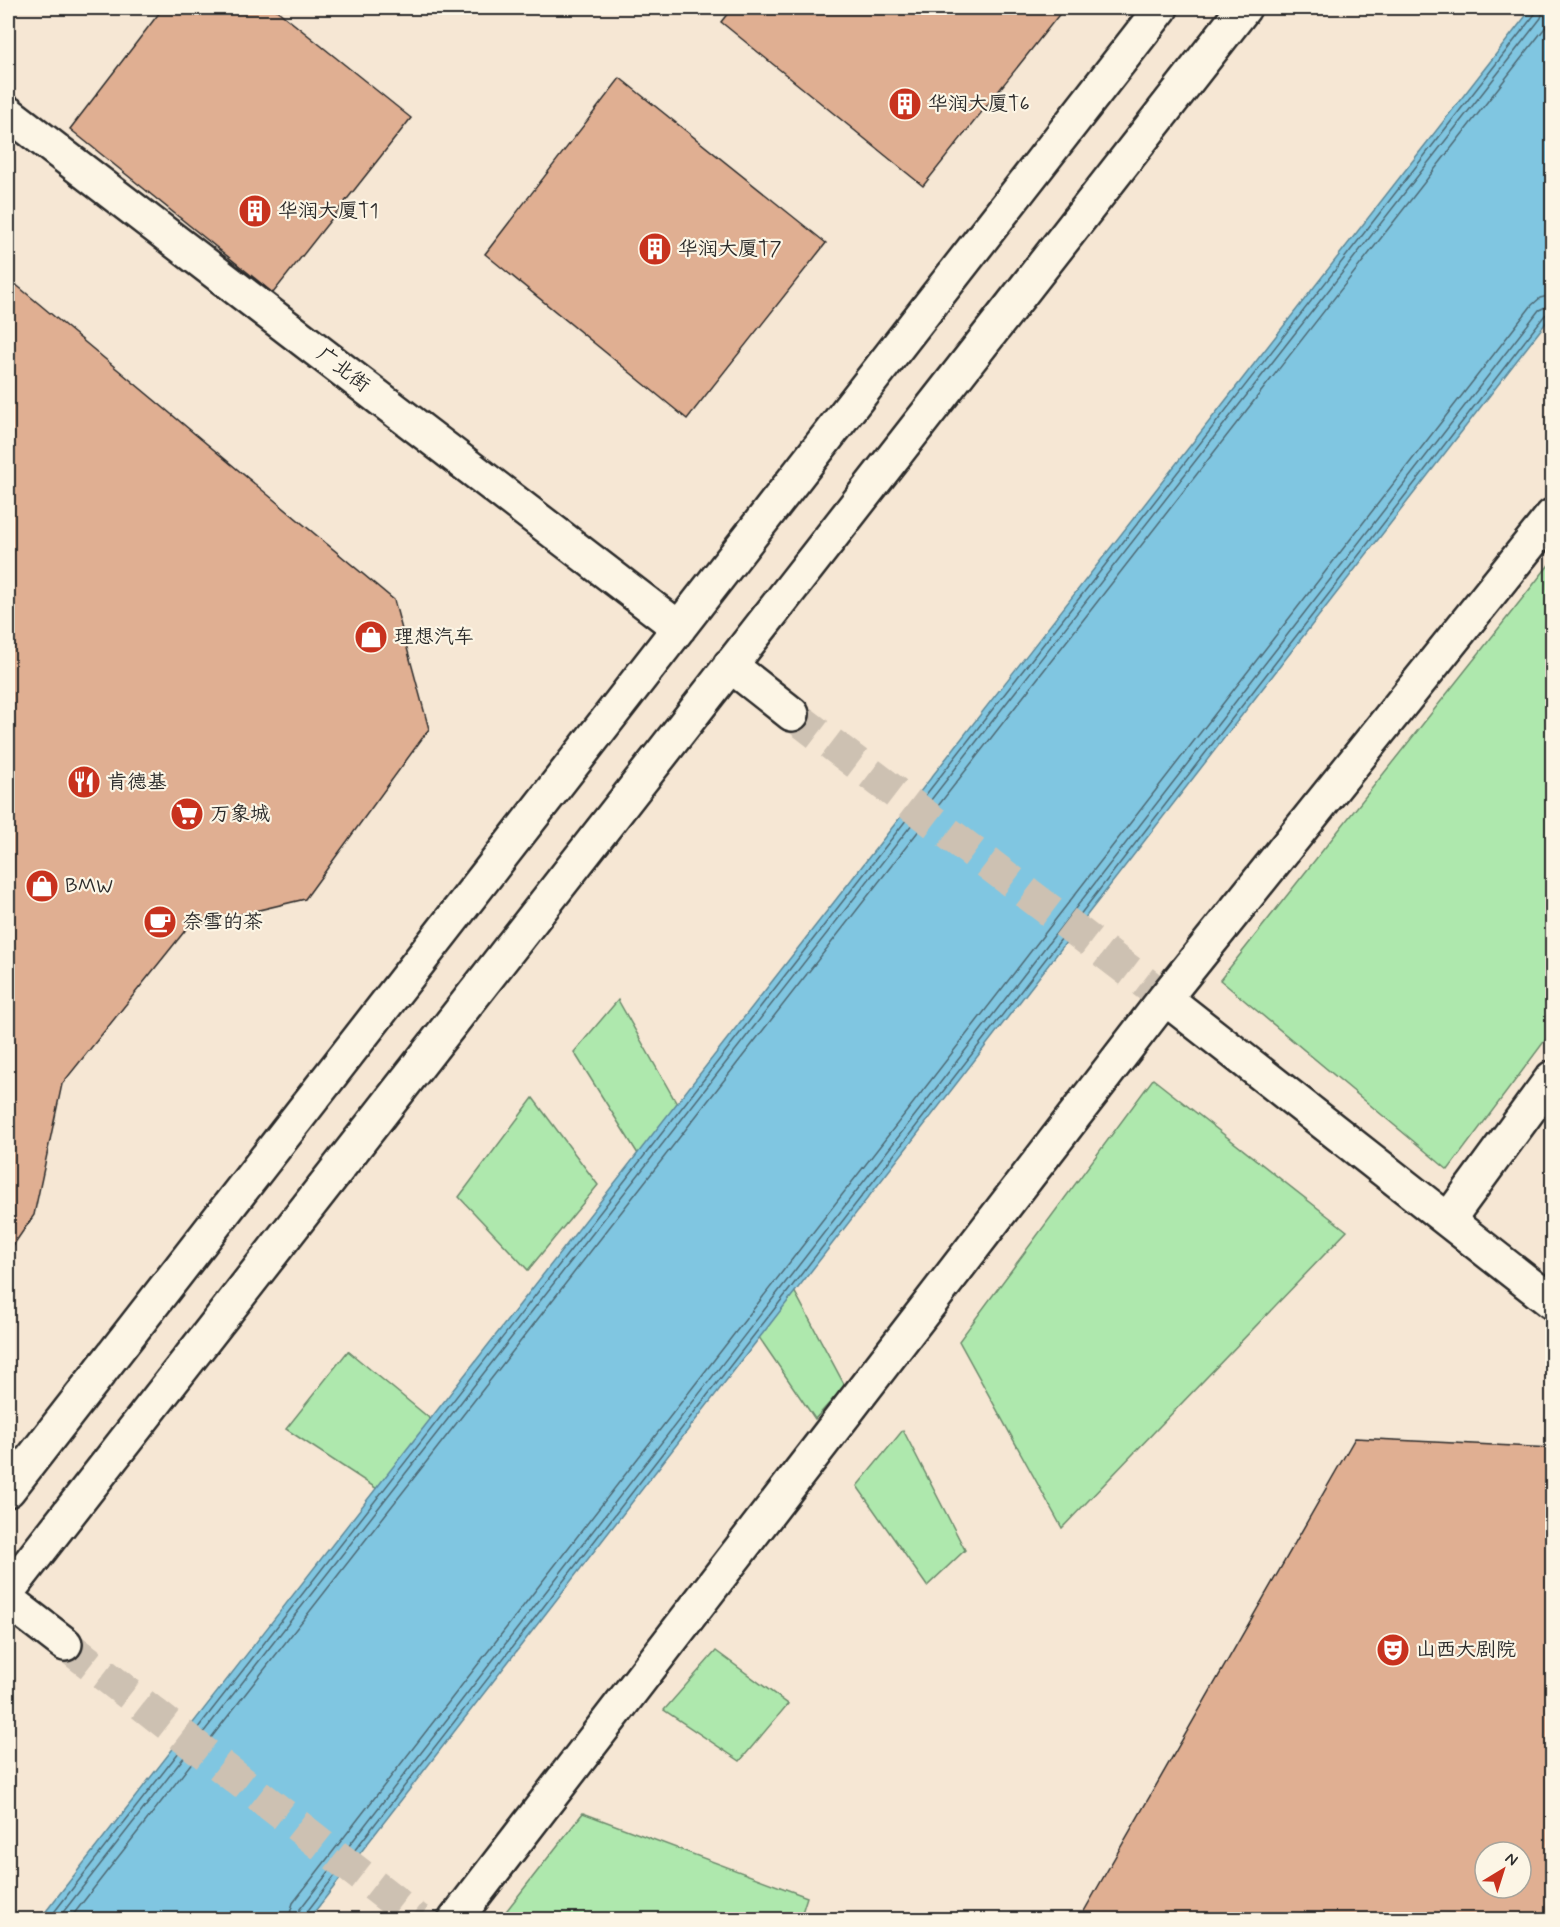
<svg xmlns="http://www.w3.org/2000/svg" width="1560" height="1927" font-family="Mynerve,'LXGW WenKai TC',sans-serif">
<style>
.green{fill:#aee8ad;stroke:#6c8a6c;stroke-width:1.5}
.water{fill:#80c6e1;stroke:#5e8898;stroke-width:1.5}
.lines{fill:none;stroke-linecap:round;stroke-linejoin:round}
.shore{stroke:#4d6974;stroke-width:1.5}
.building{fill:#e0af92;stroke:#2b2b2b;stroke-width:1.5;fill-rule:evenodd}
.minor-tunnel{stroke:#cdc1b2;stroke-width:33;stroke-dasharray:33 16;stroke-linecap:butt}
.minor-casing{stroke:#2b2b2b;stroke-width:38}
.minor{stroke:#fcf5e5;stroke-width:33}
.labels{text-anchor:middle;dominant-baseline:central;stroke-width:4.5;stroke-linejoin:round;paint-order:stroke}
.poi-label{font-size:20px;fill:#2b2b2b;stroke:#fcf5e5;text-anchor:start}
.street-label{font-size:20px;fill:#2b2b2b;stroke:#fcf5e5}
</style>
<rect width="100%" height="100%" fill="#f6e7d4"/>
<filter id="ink" filterUnits="userSpaceOnUse"><feTurbulence type="fractalNoise" baseFrequency=".0167" numOctaves="2"/><feDisplacementMap in="SourceGraphic" scale="12" xChannelSelector="R" yChannelSelector="G"/><feConvolveMatrix kernelMatrix="1 2 1 2 8 2 1 2 1" color-interpolation-filters="sRGB"/></filter>
<g filter="url(#ink)">
<path class="green" d="M 1552,561 L 1552,1031 L 1448,1170 L 1220,980 Z
M 618,1000 L 741,1217 L 753,1214 L 845,1386 L 815,1419 L 687,1232 L 574,1052 Z
M 1153,1079 L 1347,1231 L 1062,1528 L 959,1341 Z
M 533,1098 L 598,1185 L 528,1270 L 459,1197 Z
M 348,1351 L 554,1521 L 511,1577 L 286,1429 Z
M 903,1430 L 965,1550 L 927,1586 L 857,1486 Z
M 716,1651 L 788,1704 L 740,1761 L 664,1710 Z
M 583,1813 L 807,1897 L 800,1919 L 500,1919 Z"/>
<path class="water" d="M 1532,8 L 1552,8 L 1552,315 L 309,1919 L 40,1919 Z"/>
<g class="lines">
<path class="shore" d="M 48,1920 L 1535,14 L 1536,8
M 57,1920 L 1541,18 L 1544,8
M 69,1920 L 1548,24 L 1552,12
M 288,1920 L 293,1903 L 1532,305 L 1540,298 L 1552,295
M 297,1920 L 300,1909 L 1539,310 L 1552,304
M 305,1920 L 306,1913 L 1545,315 L 1552,312"/>
</g>
<path class="building" d="M 163,8 L 274,8 L 411,118 L 273,293 L 70,129 Z
M 732,8 L 1058,8 L 1062,11 L 923,186 L 721,22 Z
M 620,78 L 826,243 L 687,419 L 485,254 Z
M 8,278 L 394,600 L 429,729 L 305,899 L 188,927 L 62,1084 L 34,1215 L 8,1253 Z
M 1355,1438 L 1552,1448 L 1552,1920 L 1079,1920 ZM 1485,1852 L 1521,1852 L 1521,1888 L 1485,1888 Z"/>
<g class="lines">
<path class="minor-tunnel" d="M 792,714 L 1187,1015
M 65,1644 L 418,1920"/>
<g class="minor-casing">
<path id="minor" d="M 8,113 L 679,628
M 730,665 L 792,714
M 1165,998 L 1552,516
M 1448,1220 L 1552,1078
M 8,1490 L 1161,8
M 8,1591 L 1244,8
M 8,1600 L 65,1644
M 455,1920 L 1165,998 L 1552,1302"/>
</g>
<use href="#minor" class="minor"/>
</g>
</g>
<defs>
<g id="building-disc" transform="scale(1.725)"><circle r="9.5" fill="#c8321e" stroke="#fcf5e5"/><path d="M-4-6H4V6H1V3H-1V6H-4ZM-2.5-4.3h1.7v1.8h-1.7ZM.8-4.3h1.7v1.8H.8ZM-2.5-1h1.7V.8h-1.7ZM.8-1h1.7V.8H.8Z" fill="#fff"/></g>
<g id="shop-disc" transform="scale(1.725)"><circle r="9.5" fill="#c8321e" stroke="#fcf5e5"/><path d="M-5-2.5h2.3a2.7 3.5 0 0 1 5.4 0H5L5.5 6h-11ZM-1.5-2.5h3a1.5 2.3 0 0 0-3 0Z" fill="#fff"/></g>
<g id="restaurant-disc" transform="scale(1.725)"><circle r="9.5" fill="#c8321e" stroke="#fcf5e5"/><path d="M-5-6h1v4h1v-4h1v4h1v-4h1v5L-1.5 .5V6h-2V.5L-5-1ZM5-6V6H3V1.5H1.5Q1.5-4 5-6Z" fill="#fff"/></g>
<g id="supermarket-disc" transform="scale(1.725)"><circle r="9.5" fill="#c8321e" stroke="#fcf5e5"/><path d="M-6-5.5h2.5l.6 2H6L4.5 2H-2.5L-4.4-4H-6ZM-1.5 3.2a1.3 1.3 0 1 0 .1 0ZM3 3.2a1.3 1.3 0 1 0 .1 0Z" fill="#fff"/></g>
<g id="cafe-disc" transform="scale(1.725)"><circle r="9.5" fill="#c8321e" stroke="#fcf5e5"/><path d="M-5.5-4.5H6V0H3Q3 3.5 0 3.5H-2.5Q-5.5 3.5-5.5 0ZM3-3.2v2h1.7v-2ZM-6 4.5H4V6H-6Z" fill="#fff"/></g>
<g id="theatre-disc" transform="scale(1.725)"><circle r="9.5" fill="#c8321e" stroke="#fcf5e5"/><path d="M-5-5.5Q0-4 5-5.5V0Q5 5 0 6Q-5 5-5 0ZM-3.3-2.5H-1v1.5H-3.3ZM1-2.5H3.3v1.5H1ZM-2.8 1Q0 5.5 2.8 1Z" fill="#fff"/></g>
</defs>
<g fill-rule="evenodd">
<use href="#building-disc" x="905" y="104"/>
<use href="#building-disc" x="255" y="211"/>
<use href="#building-disc" x="655" y="249"/>
<use href="#shop-disc" x="371" y="637"/>
<use href="#restaurant-disc" x="84" y="782"/>
<use href="#supermarket-disc" x="187" y="814"/>
<use href="#shop-disc" x="42" y="886"/>
<use href="#cafe-disc" x="160" y="922"/>
<use href="#theatre-disc" x="1393" y="1650"/>
</g>
<g class="labels">
<g class="poi-label">
<text x="928" y="104">华润大厦T6</text>
<text x="278" y="211">华润大厦T1</text>
<text x="678" y="249">华润大厦T7</text>
<text x="394" y="637">理想汽车</text>
<text x="107" y="782">肯德基</text>
<text x="210" y="814">万象城</text>
<text x="65" y="886">BMW</text>
<text x="183" y="922">奈雪的茶</text>
<text x="1416" y="1650">山西大剧院</text>
</g>
<g class="street-label">
<text transform="translate(343 370) rotate(37)">广北街</text>
</g>
</g>
<rect width="1560" height="1927" fill="none" stroke="#fcf5e5" stroke-width="30"/>
<rect x="15" y="15" width="1530" height="1897" fill="none" stroke="#2b2b2b" stroke-width="2" filter="url(#ink)"/>
<g transform="translate(1503 1870) rotate(38)"><circle r="28" fill="#fcf5e5" stroke="#a8a49b" stroke-width="1.5"/>
<path d="M0-4.5L10 22L0 15L-10 22Z" fill="#c8321e"/>
<text y="-9" font-size="16" font-weight="bold" text-anchor="middle" fill="#2b2b2b">N</text>
</g>
</svg>
